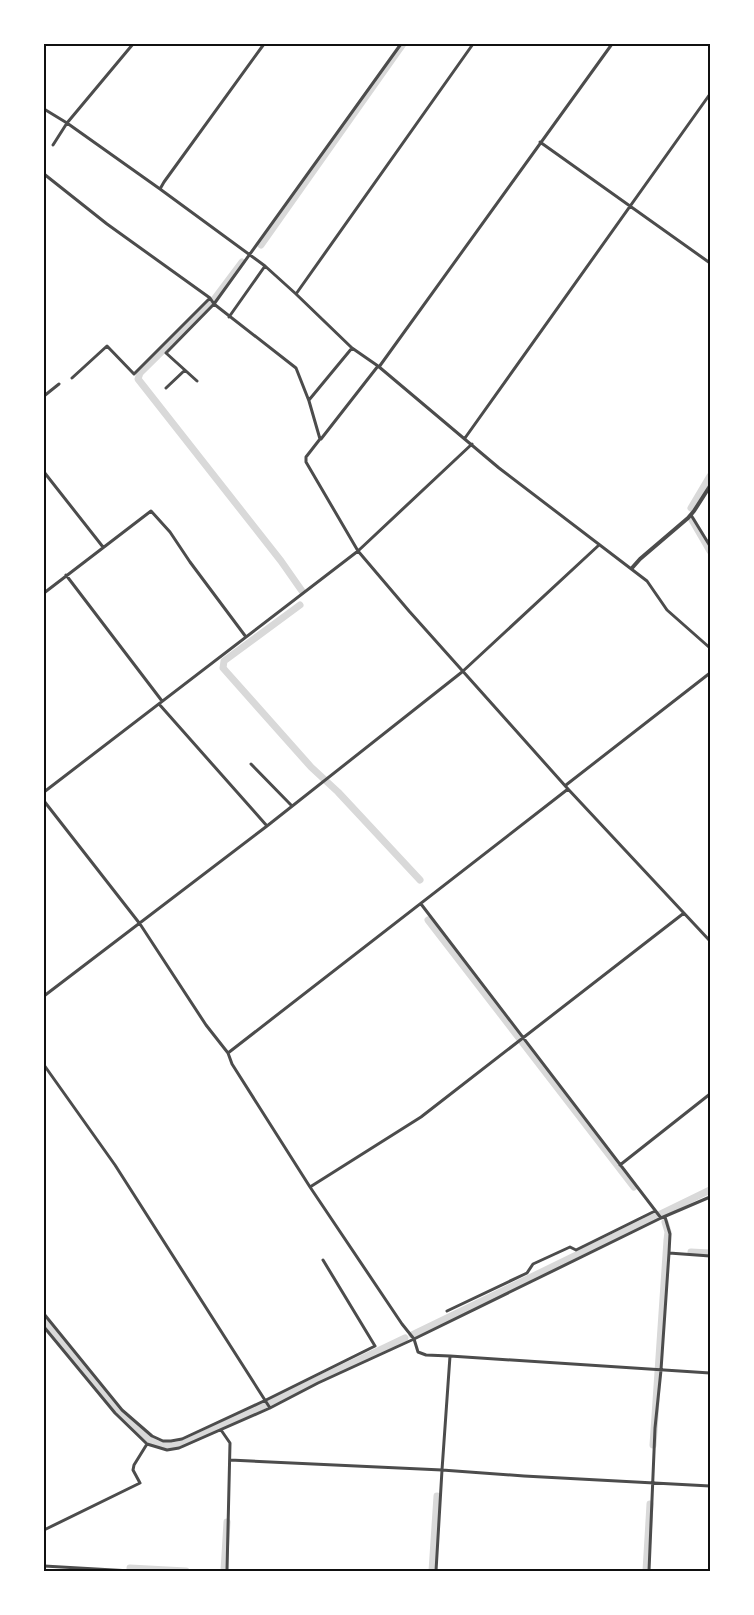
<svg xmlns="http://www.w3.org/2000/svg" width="754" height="1615" font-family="'Fira Sans Condensed',sans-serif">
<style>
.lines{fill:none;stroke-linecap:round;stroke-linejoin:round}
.canal{stroke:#d9d9d9;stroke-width:7}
.minor{stroke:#4c4c4c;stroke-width:3}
.tertiary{stroke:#4c4c4c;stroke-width:4}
.neatline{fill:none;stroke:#111;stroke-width:2}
</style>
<rect width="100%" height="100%" fill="#fff"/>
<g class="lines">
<path class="canal" d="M 261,245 L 403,44
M 242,262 L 212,302 L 140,373 L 138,379 L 281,561 L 302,591
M 691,508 L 710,476
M 692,520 L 710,551
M 300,605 L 224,661 L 223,668 L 311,767 L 338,792 L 420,880
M 428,920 L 634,1187
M 691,1252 L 710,1253
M 44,1322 L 117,1412 L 151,1441 L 157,1444 L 173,1446 L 183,1444 L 405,1338
M 412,1335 L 710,1190
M 653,1445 L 667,1240 L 668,1232 L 665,1222
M 130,1568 L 186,1571
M 224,1571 L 227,1522
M 432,1571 L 437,1496
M 646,1571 L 650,1504"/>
<path class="minor" d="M 401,44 L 214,304 L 296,368 L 309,401 L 320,439 L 306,457 L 306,462 L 358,551 L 409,611 L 568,789 L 710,941
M 44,109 L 67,123 L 160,189 L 265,266 L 296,294 L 352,348 L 378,366 L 499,468 L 647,581 L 667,610 L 710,648
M 540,142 L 710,263
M 53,145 L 67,123 L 133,44
M 44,174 L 107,224 L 210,298 L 214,304 L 166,353 L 197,381
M 160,189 L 164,182 L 264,44
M 296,294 L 473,44
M 229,317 L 265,266
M 379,367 L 612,44
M 72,378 L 107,346 L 134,374 L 210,298
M 166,388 L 185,370
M 44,396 L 59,384
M 309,400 L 352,348
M 465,438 L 710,94
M 321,439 L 378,366
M 44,472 L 103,547
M 691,515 L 710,546
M 66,575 L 162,701
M 44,593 L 151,511 L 170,532 L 190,562 L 246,637
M 159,704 L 267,826
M 251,764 L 292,806
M 566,785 L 710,673
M 44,792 L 358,551 L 472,444
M 44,801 L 140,924 L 206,1025 L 228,1053 L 232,1064 L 310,1187 L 402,1324 L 414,1339 L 418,1352 L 426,1355 L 450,1356 L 442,1470 L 436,1571
M 421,904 L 661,1218
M 44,996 L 267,826 L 462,672 L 599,545
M 228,1053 L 568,789
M 44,1065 L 115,1165 L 270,1408
M 620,1165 L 710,1094
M 310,1187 L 421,1117 L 684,913
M 669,1253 L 710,1256
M 447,1311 L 527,1273 L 533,1264 L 570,1247 L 576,1250 L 655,1211
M 44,1314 L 122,1410 L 152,1436 L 163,1441 L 171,1441 L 182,1439 L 266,1400 L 375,1346 L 323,1260
M 44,1327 L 115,1413 L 147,1444 L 167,1450 L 179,1448 L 270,1408 L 318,1383 L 414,1339 L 661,1218 L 710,1197
M 450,1356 L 710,1373
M 221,1430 L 230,1443 L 227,1571
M 230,1460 L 442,1470 L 524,1476 L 710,1486
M 44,1530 L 140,1483 L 133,1470 L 134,1465 L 147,1444
M 44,1566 L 131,1571
M 649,1571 L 655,1428 L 661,1370 L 669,1253 L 670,1234 L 665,1217"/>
<path class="tertiary" d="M 632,568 L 640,559 L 688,518 L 694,511 L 710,486"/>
</g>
<rect width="754" height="1615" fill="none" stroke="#ffffff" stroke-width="90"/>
<rect x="45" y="45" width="664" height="1525" class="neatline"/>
</svg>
